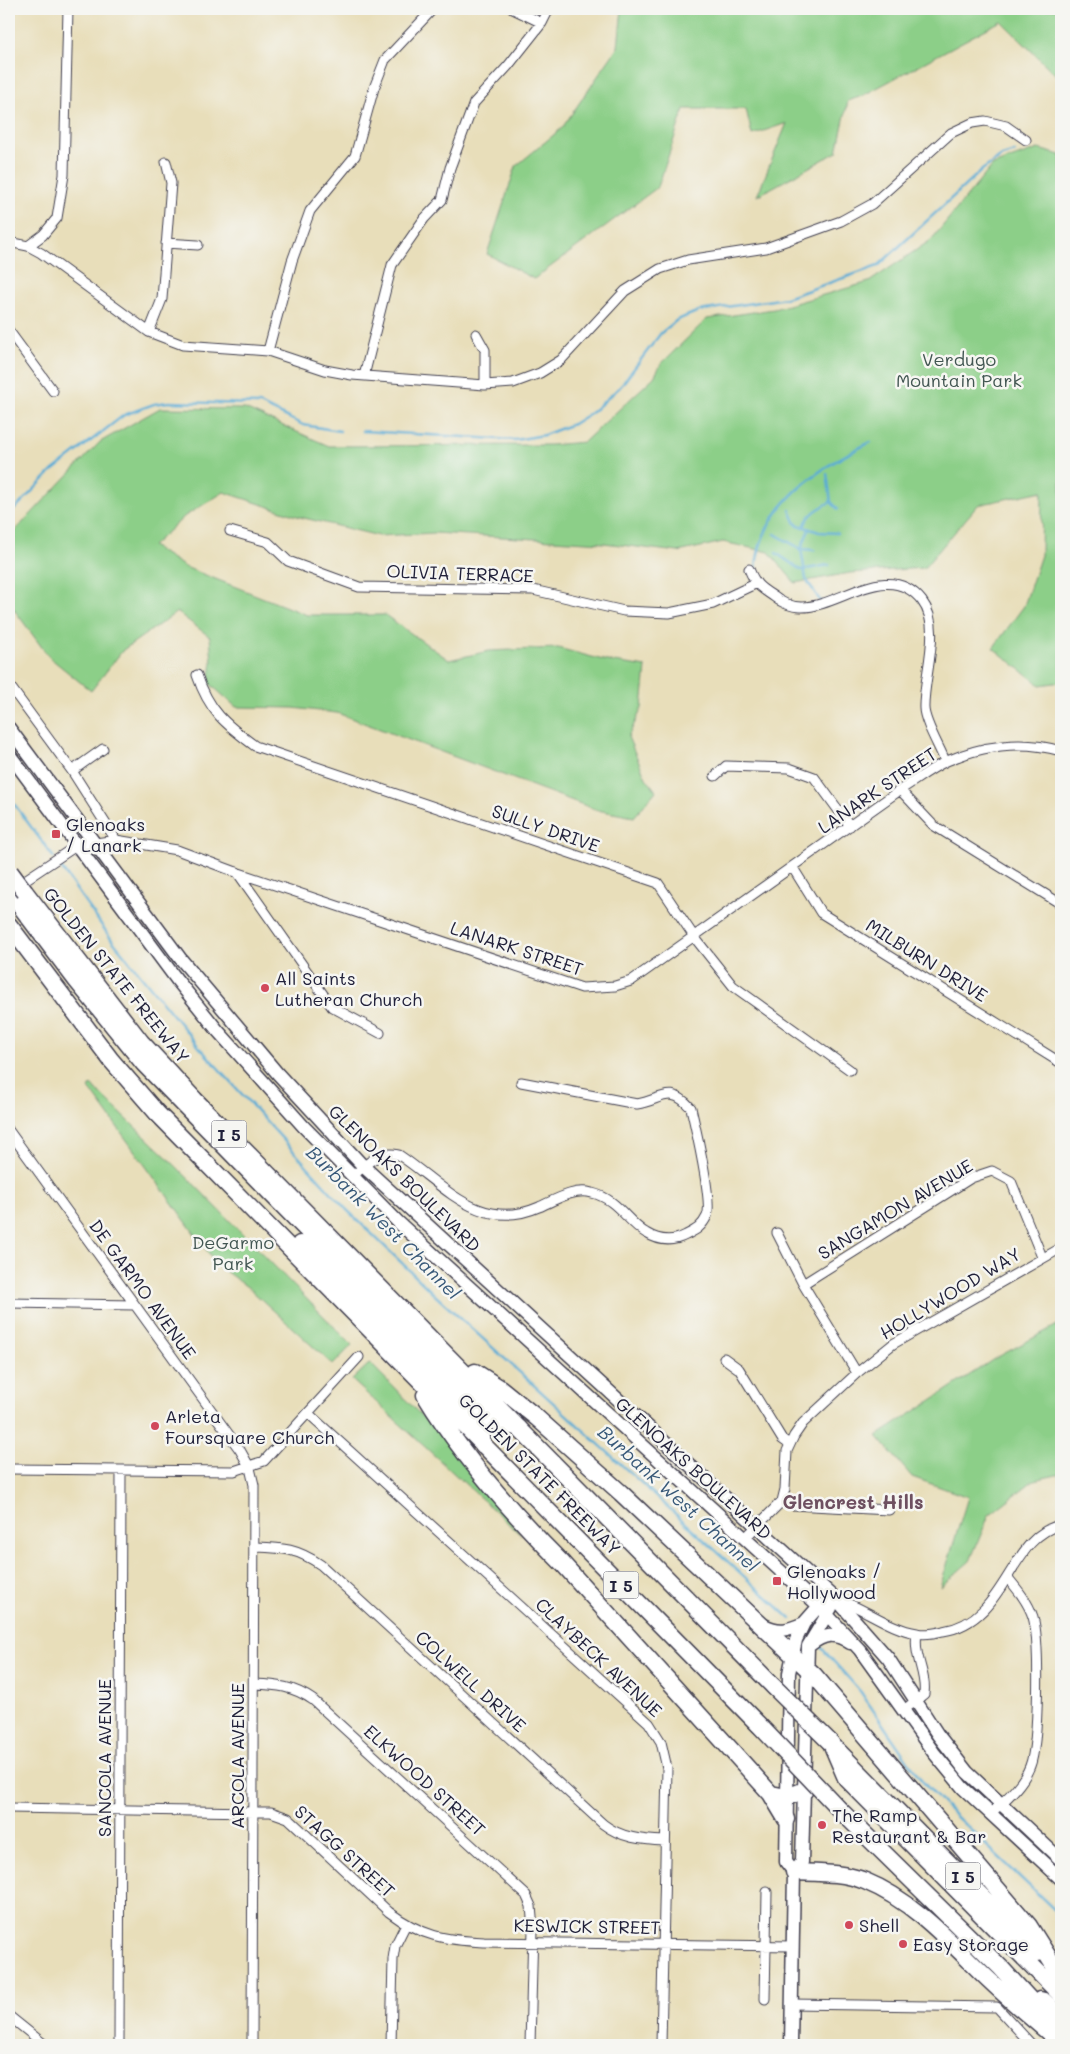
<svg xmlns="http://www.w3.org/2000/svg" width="1070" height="2054" font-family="Mali,sans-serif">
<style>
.green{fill:#8ccf88;stroke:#577862}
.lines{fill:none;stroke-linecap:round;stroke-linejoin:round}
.stream{stroke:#5aacd5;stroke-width:2.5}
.street-casing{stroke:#403e4e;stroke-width:11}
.secondary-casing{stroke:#403e4e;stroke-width:15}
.highway-casing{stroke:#403e4e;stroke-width:19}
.street{stroke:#fff;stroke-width:9}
.secondary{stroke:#fff;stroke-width:12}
.highway{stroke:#fff;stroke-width:16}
.highway-bridge-casing{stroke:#403e4e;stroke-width:19;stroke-linecap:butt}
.highway-bridge{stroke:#fff;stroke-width:16}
.poi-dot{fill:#d1495b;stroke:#f6f6f2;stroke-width:2}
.labels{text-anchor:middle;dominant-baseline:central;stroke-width:5;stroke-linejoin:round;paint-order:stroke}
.shield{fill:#f6f6f2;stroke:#626272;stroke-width:1}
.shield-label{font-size:16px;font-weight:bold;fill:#22223b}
.park-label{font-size:18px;fill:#425652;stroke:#f6f6f2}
.street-label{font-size:18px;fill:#22223b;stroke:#f6f6f2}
.poi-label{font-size:18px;fill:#22223b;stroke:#f6f6f2;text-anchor:start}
.water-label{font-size:19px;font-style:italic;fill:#385979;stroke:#f6f6f2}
.neighbourhood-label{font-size:19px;font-weight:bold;fill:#6e5060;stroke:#f6f6f2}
</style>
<rect width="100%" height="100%" fill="#f6f6f2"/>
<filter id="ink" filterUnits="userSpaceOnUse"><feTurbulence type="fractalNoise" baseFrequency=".02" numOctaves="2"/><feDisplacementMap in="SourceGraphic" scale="10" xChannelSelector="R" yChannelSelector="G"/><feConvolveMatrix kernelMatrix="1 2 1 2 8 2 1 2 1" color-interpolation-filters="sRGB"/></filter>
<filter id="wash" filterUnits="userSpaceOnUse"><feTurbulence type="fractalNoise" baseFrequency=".0096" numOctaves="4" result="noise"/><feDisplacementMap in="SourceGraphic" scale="20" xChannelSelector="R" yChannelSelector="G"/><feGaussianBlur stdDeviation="1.12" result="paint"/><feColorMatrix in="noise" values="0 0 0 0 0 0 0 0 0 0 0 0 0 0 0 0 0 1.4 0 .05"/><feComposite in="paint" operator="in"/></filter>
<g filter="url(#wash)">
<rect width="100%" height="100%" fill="#e8deba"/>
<path class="green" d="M 622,9 L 1061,9 L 1061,80 L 1001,21 L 862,96 L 848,101 L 837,152 L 757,196 L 787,123 L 752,135 L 746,109 L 684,109 L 658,187 L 534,279 L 487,254 L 516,166 L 562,128 L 618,47 Z
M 1038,149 L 1061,155 L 1061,682 L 1040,685 L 993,648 L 1024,606 L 1041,555 L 1042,491 L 978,505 L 924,568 L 850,573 L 795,583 L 769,552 L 723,542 L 678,552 L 604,543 L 434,533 L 379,536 L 300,517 L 224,492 L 185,516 L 152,546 L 185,567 L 307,615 L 385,615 L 449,660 L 489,651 L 558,648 L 607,661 L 646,667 L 642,708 L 628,737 L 646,778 L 656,791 L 634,817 L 597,810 L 337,713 L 293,708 L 236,707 L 209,683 L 212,662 L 210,637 L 177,612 L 123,650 L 91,691 L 49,657 L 10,604 L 9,537 L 100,442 L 160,408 L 245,409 L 329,446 L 551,445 L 584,442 L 654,377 L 661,364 L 707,319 L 774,309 L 869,282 L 931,240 L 993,165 Z
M 91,1085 L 176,1166 L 352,1345 L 333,1365 L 250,1289 L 218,1266 L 89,1088 Z
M 1061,1323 L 1061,1474 L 1034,1480 L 989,1515 L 970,1561 L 940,1587 L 968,1497 L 912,1477 L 877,1436 L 994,1359 Z
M 370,1363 L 454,1449 L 521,1535 L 352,1380 Z"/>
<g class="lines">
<path class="stream" d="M 362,431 L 515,440 L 544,435 L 573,424 L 592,412 L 620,387 L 661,333 L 677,320 L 699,311 L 786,298 L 878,266 L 982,170 L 1002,156 L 1015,152
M 827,474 L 831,502 L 838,509
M 790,510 L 796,524 L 819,532 L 837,533
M 9,515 L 52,471 L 124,415 L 154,404 L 168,402 L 260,404 L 303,425 L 340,431
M 804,527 C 808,514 819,508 831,502
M 809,529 L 801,549 L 806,579 L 821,602
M 775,534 L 801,549 L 814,550
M 776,553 L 801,570 L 829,565
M 756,569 C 760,506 819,467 871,442
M 9,797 L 54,858
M 57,862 L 112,940 L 200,1048 L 346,1209 L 437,1297 L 791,1619
M 819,1645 L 860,1691 L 921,1780 L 945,1806 L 1061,1916"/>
</g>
</g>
<g filter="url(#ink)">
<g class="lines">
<g class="street-casing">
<path id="street" d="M 513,9 L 542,23
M 9,242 L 28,246 L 41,253 L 149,332 L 183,345 L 268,351 L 325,370 L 352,375 L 485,385 L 513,383 L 540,373 L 561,360 L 625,291 L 660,269 L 688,260 L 766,248 L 841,221 L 872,204 L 951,133 L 972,123 L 985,121 L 1006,126 L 1026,140
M 166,243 L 198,245
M 28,246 L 43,235 L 57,218 L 64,175 L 68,9
M 9,331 L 53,391
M 149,332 L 162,299 L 171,183 L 166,162
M 476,334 L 485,350 L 485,385
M 268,351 L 292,261 L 310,211 L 355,156 L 374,88 L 385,60 L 433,9
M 364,376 L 392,265 L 424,219 L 442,200 L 450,168 L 474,103 L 508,66 L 542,23 L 549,9
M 230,531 L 268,542 L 288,561 L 359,587 L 533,590 L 624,611 L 669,613 L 713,604 L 755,584
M 749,569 C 755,584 759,587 773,596 C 780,602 791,607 801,607 C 839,608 888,558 922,601 C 943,628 923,676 924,708 C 924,721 940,748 945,761
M 197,675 C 209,711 225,724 255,746 L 658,883 L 695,938 L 733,986 L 850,1070
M 9,685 L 72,771 L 116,840
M 72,771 L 103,749
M 715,776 L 726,766 L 789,768 L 814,777 L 850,826
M 900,790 L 933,825 L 1061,904
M 793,868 L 821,913 L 1061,1063
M 237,872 L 332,1007 L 380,1033
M 16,886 L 76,846 L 116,840 L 177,850 L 236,872 L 582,988 L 615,986 L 631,981 L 900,790 C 915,781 931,768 947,761 C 983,745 1023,740 1061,751
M 9,1131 L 240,1450 L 250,1468 L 254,1485 L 252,2045
M 352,1177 C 366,1164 379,1150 399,1155 C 444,1185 480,1233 539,1207 C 555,1200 574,1188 592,1193 C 618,1199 627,1222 646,1233 C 659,1241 673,1242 686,1235 C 696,1230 702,1227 707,1216 C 713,1203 695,1125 691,1108 C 670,1084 662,1100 637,1104 L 521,1082
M 777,1233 L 803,1284 L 857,1373
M 803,1284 L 971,1178 L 992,1171 L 1011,1181 L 1042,1257
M 9,1303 L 135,1305
M 724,1358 L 739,1369 L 782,1439 L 789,1444
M 309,1414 L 649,1723 L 661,1742 L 667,1768 L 661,2045
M 9,1469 L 234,1471 L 264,1461 L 359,1357
M 782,1501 L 792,1505 L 889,1510
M 745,1538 L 782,1501 L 785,1489 L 787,1451 L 794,1436 L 803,1423 L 857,1373 L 893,1344 L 1061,1248
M 254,1547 C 283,1548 296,1548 321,1565 L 603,1824 C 621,1838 642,1840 665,1841
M 836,1599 C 864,1607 889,1629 917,1633 C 925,1635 935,1633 943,1631 C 1008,1621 1008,1536 1061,1525
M 254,1684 C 277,1685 293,1686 313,1700 L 526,1895 L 531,1906 L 533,1929 L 530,2045
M 904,1710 L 924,1694 C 927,1673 913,1657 917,1633
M 9,1808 L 254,1812 L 271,1812 L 288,1818 L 389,1912 C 421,1936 444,1940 484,1942 L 792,1946
M 991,1813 C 1005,1800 1023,1785 1030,1766 C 1039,1743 1040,1641 1033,1617 C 1028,1602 1018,1590 1008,1578
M 765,1999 L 767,1892
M 791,2004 L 997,2007 L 1032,2045
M 9,2016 L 45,2045
M 119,2045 L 121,1470
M 391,2045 L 393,1959 L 395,1946 L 406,1924"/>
</g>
<g class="secondary-casing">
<path id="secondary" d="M 9,728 L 180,958 L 278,1074 L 363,1166 L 836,1599 L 888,1658 L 938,1735 L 967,1772 L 1061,1860
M 9,754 L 177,980 L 218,1031 L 304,1127 L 398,1222 L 819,1606 L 860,1650 L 934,1753 L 963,1788 L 1061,1879
M 764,1625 C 780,1633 788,1630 804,1623
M 810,1645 C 824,1634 835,1632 850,1643
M 794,1872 L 786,1862 L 789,1673 L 796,1640 L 804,1623 L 819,1606 L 827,1603
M 791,2045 L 794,1872 L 802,1862 L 808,1646 L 831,1608"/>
</g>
<g class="highway-casing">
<path id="highway" d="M 9,891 L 76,980 L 144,1064 L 494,1421 L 519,1428
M 25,892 L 141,1042 L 195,1100 L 774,1687
M 9,925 L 111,1060 L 157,1113 L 759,1725
M 300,1244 L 480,1424 L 483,1445
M 475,1372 L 500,1388 L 537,1418 L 621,1493 L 814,1675 L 1029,1926 L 1061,1977
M 425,1395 C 462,1456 512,1513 563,1564 L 771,1794 L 786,1819
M 831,1743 L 846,1778 L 1061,1995
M 837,1750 L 1038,1953
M 771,1794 L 787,1797 L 805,1790
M 840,1810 L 1001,1968 L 1053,2025
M 794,1872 C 818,1873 843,1872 865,1881 C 914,1901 950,1942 987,1978 C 1011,2001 1036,2022 1061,2043
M 1040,2000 L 1044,2001 L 1061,2017"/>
</g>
<use href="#street" class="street"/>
<use href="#secondary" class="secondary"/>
<use href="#highway" class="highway"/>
<g class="highway-bridge-casing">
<path id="highway-bridge" d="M 10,872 L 25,892
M 774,1687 L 831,1743
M 759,1725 L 840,1810"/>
</g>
<use href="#highway-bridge" class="highway-bridge"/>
</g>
</g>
<g class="poi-dot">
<rect x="51" y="829" width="10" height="10" rx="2.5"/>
<circle cx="265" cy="988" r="5"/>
<circle cx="155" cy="1426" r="5"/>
<rect x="772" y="1576" width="10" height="10" rx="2.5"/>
<circle cx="822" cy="1825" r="5"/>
<circle cx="849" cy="1925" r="5"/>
<circle cx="903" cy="1944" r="5"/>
</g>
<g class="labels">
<g class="shield">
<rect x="211.5" y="1120.5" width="35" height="27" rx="4"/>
<rect x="603.5" y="1571.5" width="35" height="27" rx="4"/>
<rect x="945.5" y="1862.5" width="35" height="27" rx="4"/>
</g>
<g class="shield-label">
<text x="229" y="1134">I 5</text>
<text x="621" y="1585">I 5</text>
<text x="963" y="1876">I 5</text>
</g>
<g class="park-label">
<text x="959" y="359">Verdugo<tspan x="959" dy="21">Mountain Park</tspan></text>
<text x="233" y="1242">DeGarmo<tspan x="233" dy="21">Park</tspan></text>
</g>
<g class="street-label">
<text transform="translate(460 573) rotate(2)">OLIVIA TERRACE</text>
<text transform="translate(877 790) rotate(-34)">LANARK STREET</text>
<text transform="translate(546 828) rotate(19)">SULLY DRIVE</text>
<text transform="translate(517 948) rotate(18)">LANARK STREET</text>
<text transform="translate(927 960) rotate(32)">MILBURN DRIVE</text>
<text transform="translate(117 975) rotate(51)">GOLDEN STATE FREEWAY</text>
<text transform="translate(405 1178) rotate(44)">GLENOAKS BOULEVARD</text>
<text transform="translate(895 1209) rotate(-31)">SANGAMON AVENUE</text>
<text transform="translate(143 1289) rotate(54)">DE GARMO AVENUE</text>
<text transform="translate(950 1293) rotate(-31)">HOLLYWOOD WAY</text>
<text transform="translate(694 1468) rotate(42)">GLENOAKS BOULEVARD</text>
<text transform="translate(540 1474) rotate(45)">GOLDEN STATE FREEWAY</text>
<text transform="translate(599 1657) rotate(43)">CLAYBECK AVENUE</text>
<text transform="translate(471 1681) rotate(42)">COLWELL DRIVE</text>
<text transform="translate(237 1756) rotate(-90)">ARCOLA AVENUE</text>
<text transform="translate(104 1758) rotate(-90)">SANCOLA AVENUE</text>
<text transform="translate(425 1780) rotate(42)">ELKWOOD STREET</text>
<text transform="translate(345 1851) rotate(42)">STAGG STREET</text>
<text transform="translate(587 1926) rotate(1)">KESWICK STREET</text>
</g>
<g class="poi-label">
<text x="66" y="824">Glenoaks<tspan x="66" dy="21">/ Lanark</tspan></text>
<text x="275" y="978">All Saints<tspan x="275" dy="21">Lutheran Church</tspan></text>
<text x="165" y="1416">Arleta<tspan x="165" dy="21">Foursquare Church</tspan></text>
<text x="787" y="1571">Glenoaks /<tspan x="787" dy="21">Hollywood</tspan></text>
<text x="832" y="1815">The Ramp<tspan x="832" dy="21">Restaurant &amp; Bar</tspan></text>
<text x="859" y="1925">Shell</text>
<text x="913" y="1944">Easy Storage</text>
</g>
<g class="water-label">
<text transform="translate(384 1222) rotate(45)">Burbank West Channel</text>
<text transform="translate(679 1498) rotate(42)">Burbank West Channel</text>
</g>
<g class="neighbourhood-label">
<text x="853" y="1501">Glencrest Hills</text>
</g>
</g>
<rect width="1070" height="2054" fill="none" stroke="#f6f6f2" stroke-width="30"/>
</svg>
